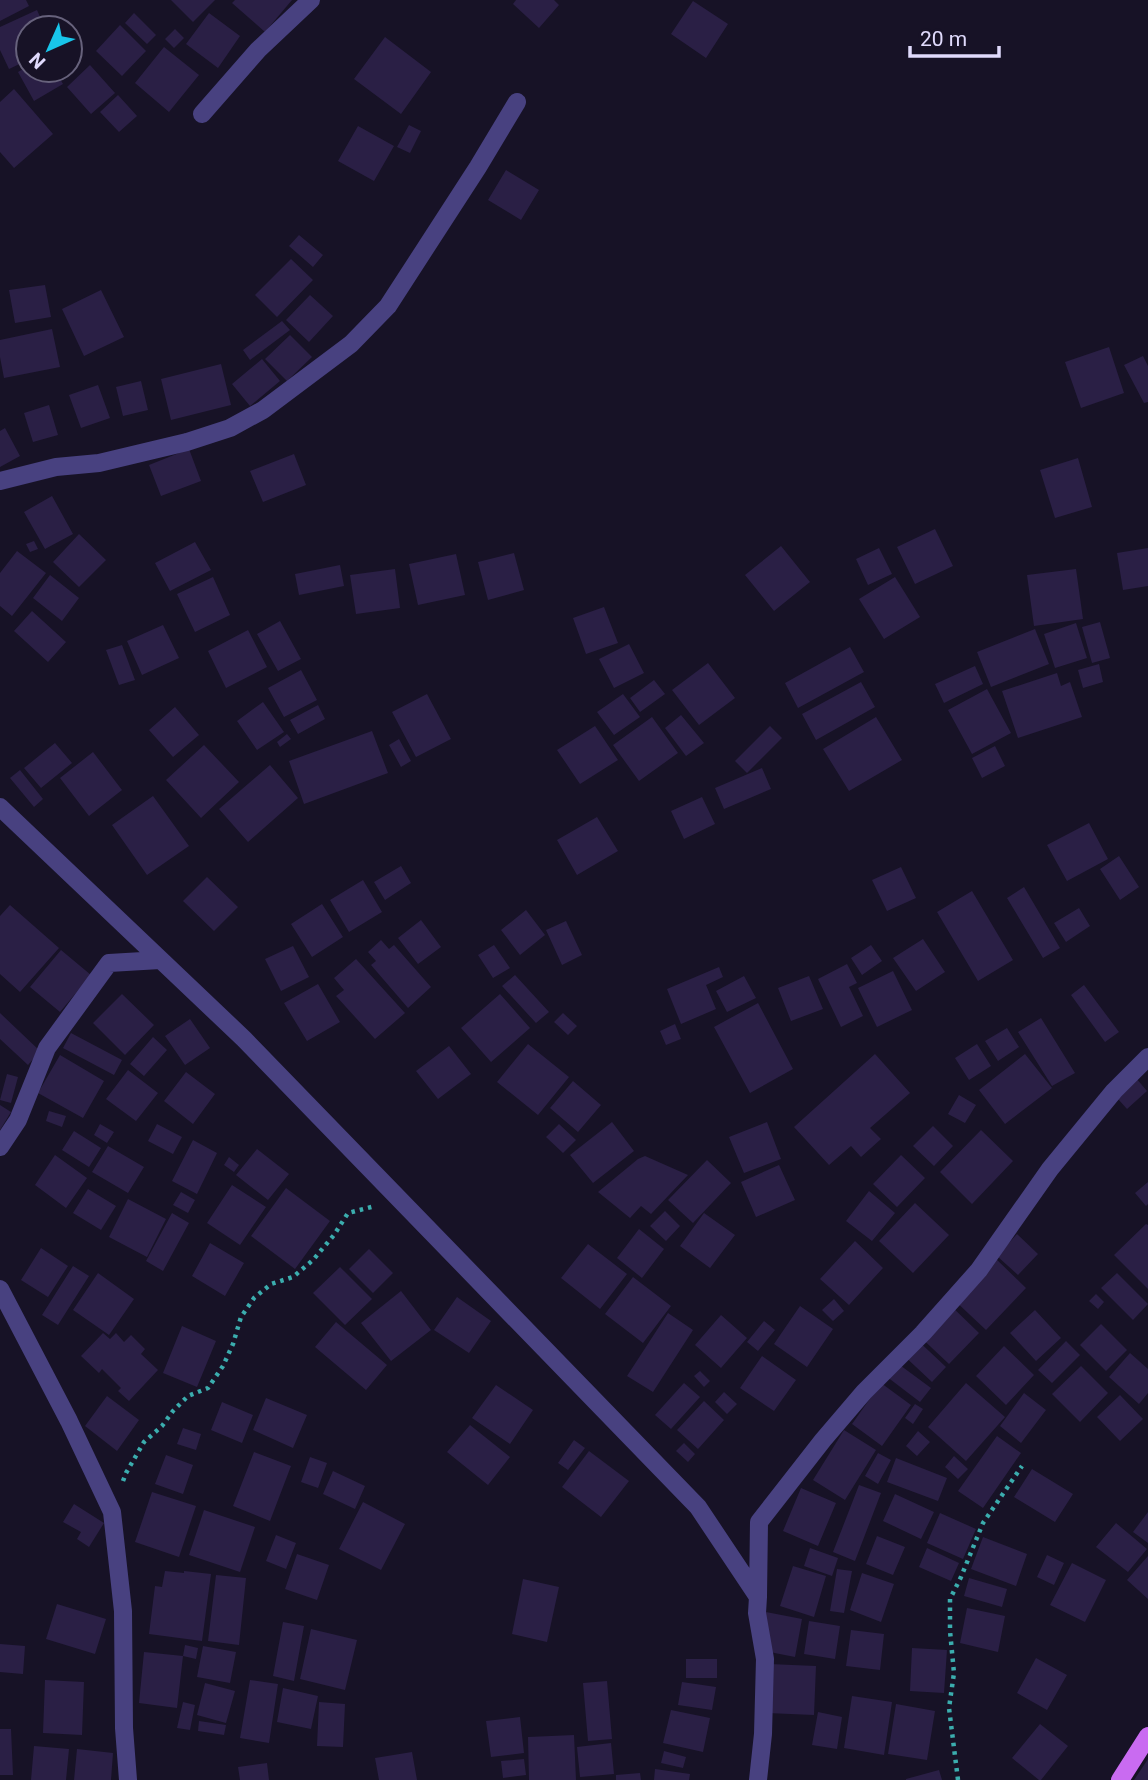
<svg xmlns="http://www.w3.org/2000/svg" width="1148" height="1780" font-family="Roboto,sans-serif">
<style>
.building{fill:#2a1f45}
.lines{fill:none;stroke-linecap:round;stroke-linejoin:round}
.path{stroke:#3badae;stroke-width:4.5;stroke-dasharray:3.5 5;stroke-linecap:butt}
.minor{stroke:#484180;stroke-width:18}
.major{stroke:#c96bf1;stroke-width:18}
</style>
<rect width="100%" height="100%" fill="#171226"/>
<path class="building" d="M 0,0 L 26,0 L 29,6 L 0,21 Z
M 171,0 L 215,0 L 193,22 Z
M 235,0 L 292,0 L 265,32 L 232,3 Z
M 516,0 L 554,0 L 559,5 L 539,28 L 513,4 Z
M 693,1 L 728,24 L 706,58 L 671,34 Z
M 37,10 L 45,28 L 28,28 L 28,60 L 9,69 L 0,50 L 0,27 Z
M 134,13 L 156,35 L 147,44 L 125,23 Z
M 209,13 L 240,36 L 218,68 L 186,44 Z
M 120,25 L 146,51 L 122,76 L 96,51 Z
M 175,29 L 184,38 L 174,48 L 165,39 Z
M 385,37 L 431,72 L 401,114 L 354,79 Z
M 164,47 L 199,75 L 169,112 L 135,83 Z
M 90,65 L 115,93 L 91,114 L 67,87 Z
M 28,66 L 28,70 L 55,70 L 63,84 L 34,101 L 18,72 Z
M 14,89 L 53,134 L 14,168 L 0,152 L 0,102 Z
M 118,95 L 137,116 L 119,132 L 100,112 Z
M 409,125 L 421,131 L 410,153 L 397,147 Z
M 358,126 L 394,146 L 374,181 L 338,161 Z
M 506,170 L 539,190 L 521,220 L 488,200 Z
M 299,235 L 323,255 L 313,267 L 289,246 Z
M 291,259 L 313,280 L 277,317 L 255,295 Z
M 45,285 L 51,317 L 15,323 L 9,290 Z
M 101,290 L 124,337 L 84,356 L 62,309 Z
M 310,295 L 333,316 L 309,342 L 286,320 Z
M 282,321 L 290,330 L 250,360 L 243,350 Z
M 52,329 L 60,367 L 4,378 L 0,357 L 0,340 Z
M 290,335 L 312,357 L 287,381 L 265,359 Z
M 1109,347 L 1124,393 L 1081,408 L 1065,362 Z
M 1143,356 L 1148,366 L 1148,402 L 1144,403 L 1124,365 Z
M 262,359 L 280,381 L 250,406 L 232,384 Z
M 221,364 L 231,405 L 171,420 L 161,379 Z
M 141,381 L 148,410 L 123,416 L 116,387 Z
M 98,385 L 110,418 L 81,428 L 69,395 Z
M 49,405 L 58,435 L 33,442 L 24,413 Z
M 5,428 L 20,456 L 0,467 L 0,431 Z
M 189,449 L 201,481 L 161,496 L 149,465 Z
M 294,454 L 306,485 L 263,502 L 250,471 Z
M 1078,458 L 1092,507 L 1055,518 L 1040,470 Z
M 52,496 L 73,534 L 45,549 L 24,512 Z
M 935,529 L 953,566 L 915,584 L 897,547 Z
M 79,534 L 106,560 L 79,587 L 53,562 Z
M 34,541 L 38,549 L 30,552 L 26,544 Z
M 195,542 L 211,570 L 170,591 L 155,563 Z
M 781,546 L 810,582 L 774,611 L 745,575 Z
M 879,548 L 892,574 L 868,585 L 856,559 Z
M 1148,548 L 1148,586 L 1123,590 L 1117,553 Z
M 17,551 L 46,573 L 12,616 L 0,606 L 0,573 Z
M 514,553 L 524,590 L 488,600 L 478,562 Z
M 456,554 L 465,595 L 418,605 L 409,564 Z
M 340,565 L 344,586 L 299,595 L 295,574 Z
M 395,569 L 400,608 L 356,614 L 350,575 Z
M 1076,569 L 1083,619 L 1034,626 L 1027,575 Z
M 50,575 L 79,598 L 62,621 L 33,598 Z
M 213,577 L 230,615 L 195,632 L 177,594 Z
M 895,577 L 920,617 L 884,639 L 859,599 Z
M 604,607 L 618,643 L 586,654 L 573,618 Z
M 32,611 L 66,642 L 48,662 L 14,631 Z
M 280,621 L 301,659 L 278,671 L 257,634 Z
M 1100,622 L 1110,658 L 1092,663 L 1082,627 Z
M 1076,623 L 1087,658 L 1055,668 L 1044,634 Z
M 163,625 L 179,658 L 142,675 L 127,641 Z
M 1035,629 L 1049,664 L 991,687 L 977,652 Z
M 248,630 L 267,667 L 226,688 L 208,651 Z
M 629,644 L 644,673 L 614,688 L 599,659 Z
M 122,645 L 135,680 L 119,685 L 106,650 Z
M 850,647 L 864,672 L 798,708 L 785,683 Z
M 708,663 L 735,698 L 699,725 L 672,690 Z
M 1099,664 L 1103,682 L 1083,688 L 1078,670 Z
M 975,666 L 983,684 L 944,703 L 935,684 Z
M 301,670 L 317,700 L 284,717 L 268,688 Z
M 1057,673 L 1061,686 L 1070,682 L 1082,717 L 1018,738 L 1002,691 Z
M 654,680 L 665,694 L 640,712 L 630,698 Z
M 861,682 L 875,707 L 816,740 L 802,714 Z
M 987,689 L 1011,733 L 972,754 L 948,710 Z
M 427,694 L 451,739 L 416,757 L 392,712 Z
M 623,694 L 640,717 L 614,735 L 597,712 Z
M 263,702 L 284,732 L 257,750 L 237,721 Z
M 318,705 L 325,719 L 298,734 L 290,720 Z
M 175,707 L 199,735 L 173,757 L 149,730 Z
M 681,715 L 704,743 L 686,756 L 665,728 Z
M 652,717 L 678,753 L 639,781 L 613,745 Z
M 876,717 L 902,760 L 849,791 L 823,749 Z
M 595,726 L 618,760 L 580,784 L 557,750 Z
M 770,726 L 782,738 L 747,773 L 735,761 Z
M 372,731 L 388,773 L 304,804 L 289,761 Z
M 287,734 L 291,739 L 280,747 L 277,742 Z
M 399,739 L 411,761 L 401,767 L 389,745 Z
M 55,743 L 72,763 L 41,788 L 24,768 Z
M 204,745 L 239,782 L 201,818 L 166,780 Z
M 995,746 L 1005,766 L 982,778 L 972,758 Z
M 93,752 L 122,790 L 89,816 L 60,778 Z
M 270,765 L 298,798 L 248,842 L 219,809 Z
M 762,768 L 771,789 L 724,809 L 715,788 Z
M 20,770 L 43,799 L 34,807 L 10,778 Z
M 153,796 L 189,846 L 147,875 L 112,825 Z
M 702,797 L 715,824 L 684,839 L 671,811 Z
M 597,817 L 618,851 L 577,875 L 557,840 Z
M 1089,823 L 1108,859 L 1067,881 L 1047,845 Z
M 1119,856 L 1139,887 L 1120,900 L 1100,869 Z
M 401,866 L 411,883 L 385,900 L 374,882 Z
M 901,867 L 916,898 L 887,911 L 872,880 Z
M 207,877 L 238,907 L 214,931 L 183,901 Z
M 363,880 L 382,912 L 349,932 L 330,900 Z
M 1024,887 L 1060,948 L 1043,958 L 1007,898 Z
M 972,891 L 1013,960 L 978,981 L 937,912 Z
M 322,904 L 343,937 L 312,957 L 291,924 Z
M 10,905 L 59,948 L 20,992 L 0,974 L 0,916 Z
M 1079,908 L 1090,926 L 1066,942 L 1054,923 Z
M 526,910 L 545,935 L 520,955 L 501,930 Z
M 421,920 L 441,947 L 418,964 L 398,938 Z
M 566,921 L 582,955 L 562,965 L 546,930 Z
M 923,939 L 945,972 L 916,991 L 893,958 Z
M 381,940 L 389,949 L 394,945 L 431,987 L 408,1008 L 371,965 L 376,961 L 368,952 Z
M 494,945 L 510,968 L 493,978 L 478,955 Z
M 871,945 L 882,961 L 862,975 L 851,958 Z
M 293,946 L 309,977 L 281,991 L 265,959 Z
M 61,950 L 91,975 L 60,1012 L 30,987 Z
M 356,959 L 405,1013 L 375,1039 L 336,996 L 344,990 L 334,978 Z
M 847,964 L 857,983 L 849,987 L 863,1016 L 841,1027 L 818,979 Z
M 719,967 L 723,977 L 706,985 L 716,1009 L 681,1024 L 667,989 Z
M 893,971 L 912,1010 L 877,1027 L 858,988 Z
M 515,975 L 549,1012 L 536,1023 L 502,986 Z
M 744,976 L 756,998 L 727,1012 L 716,991 Z
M 809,976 L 823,1009 L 791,1021 L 778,988 Z
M 318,984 L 340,1022 L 307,1041 L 284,1003 Z
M 1084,985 L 1119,1032 L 1105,1042 L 1071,995 Z
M 122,994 L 154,1025 L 125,1055 L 93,1023 Z
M 500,994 L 530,1028 L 491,1062 L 461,1028 Z
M 758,1003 L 793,1069 L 750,1093 L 714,1027 Z
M 0,1013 L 40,1051 L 28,1065 L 0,1039 Z
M 563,1013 L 577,1026 L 568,1035 L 554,1022 Z
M 1041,1018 L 1075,1073 L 1052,1086 L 1018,1032 Z
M 190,1019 L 210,1048 L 185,1065 L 165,1036 Z
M 675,1024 L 681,1039 L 666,1045 L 660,1031 Z
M 1007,1028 L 1019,1047 L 998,1061 L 985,1041 Z
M 71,1033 L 122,1060 L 114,1075 L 63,1048 Z
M 153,1037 L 167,1050 L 144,1076 L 130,1064 Z
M 528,1044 L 569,1077 L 538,1115 L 497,1082 Z
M 977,1044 L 991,1066 L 969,1080 L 955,1058 Z
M 449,1046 L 471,1074 L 438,1099 L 416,1071 Z
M 875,1054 L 910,1093 L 870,1128 L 881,1139 L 861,1157 L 851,1146 L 829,1165 L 794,1127 Z
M 1025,1054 L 1052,1088 L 1005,1124 L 979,1090 Z
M 60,1055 L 104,1081 L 83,1118 L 38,1093 Z
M 128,1070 L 158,1093 L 136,1121 L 106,1099 Z
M 1130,1071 L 1147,1091 L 1127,1109 L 1110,1090 Z
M 186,1072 L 215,1094 L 193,1124 L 164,1101 Z
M 7,1074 L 18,1077 L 11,1103 L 0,1100 Z
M 573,1081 L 601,1105 L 578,1132 L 550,1108 Z
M 959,1095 L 976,1105 L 965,1123 L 948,1114 Z
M 0,1105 L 11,1112 L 0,1130 Z
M 49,1111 L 66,1116 L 62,1127 L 46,1121 Z
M 612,1122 L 634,1151 L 593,1183 L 570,1155 Z
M 767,1122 L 781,1159 L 744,1173 L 729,1137 Z
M 100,1124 L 114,1132 L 107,1143 L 94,1135 Z
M 157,1124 L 182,1137 L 173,1154 L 148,1141 Z
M 559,1124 L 576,1140 L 563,1153 L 546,1137 Z
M 933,1126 L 953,1146 L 934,1166 L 913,1146 Z
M 981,1130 L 1013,1161 L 972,1204 L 940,1172 Z
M 74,1131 L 101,1148 L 89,1167 L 62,1150 Z
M 193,1140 L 217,1153 L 197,1194 L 172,1181 Z
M 108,1146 L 144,1167 L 128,1193 L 92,1172 Z
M 257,1149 L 289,1174 L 268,1200 L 236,1175 Z
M 55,1155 L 87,1178 L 66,1208 L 35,1185 Z
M 901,1155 L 925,1178 L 897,1207 L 873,1184 Z
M 645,1156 L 688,1175 L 651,1214 L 641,1206 L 630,1218 L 598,1192 L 638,1159 Z
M 229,1157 L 239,1165 L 234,1172 L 224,1165 Z
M 707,1160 L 731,1183 L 693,1223 L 668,1200 Z
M 779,1165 L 795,1200 L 756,1217 L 741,1182 Z
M 1148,1182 L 1148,1204 L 1146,1206 L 1135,1193 Z
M 232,1185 L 266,1207 L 240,1245 L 207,1223 Z
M 286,1188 L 330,1221 L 295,1269 L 251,1236 Z
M 88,1189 L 116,1206 L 101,1230 L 73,1213 Z
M 869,1191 L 895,1213 L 872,1241 L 846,1221 Z
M 181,1192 L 195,1200 L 188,1213 L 173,1205 Z
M 128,1199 L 166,1219 L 147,1257 L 109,1237 Z
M 915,1203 L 949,1235 L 913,1273 L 879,1241 Z
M 665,1211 L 680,1226 L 666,1241 L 650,1226 Z
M 172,1213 L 189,1223 L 163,1271 L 146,1261 Z
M 704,1213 L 735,1235 L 710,1268 L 680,1246 Z
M 1146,1224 L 1148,1225 L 1148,1289 L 1114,1255 Z
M 639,1229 L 664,1249 L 642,1278 L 617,1258 Z
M 1017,1234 L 1038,1254 L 1018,1275 L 997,1256 Z
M 855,1241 L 883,1268 L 849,1305 L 820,1279 Z
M 210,1243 L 244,1263 L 225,1296 L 192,1276 Z
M 588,1244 L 627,1274 L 600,1309 L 561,1278 Z
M 41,1248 L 68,1266 L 48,1297 L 21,1280 Z
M 369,1249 L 393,1273 L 373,1293 L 349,1269 Z
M 992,1255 L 1026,1288 L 986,1330 L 952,1298 Z
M 73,1266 L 89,1276 L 58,1325 L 42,1315 Z
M 340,1267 L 372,1299 L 345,1325 L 313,1293 Z
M 98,1273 L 134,1299 L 109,1335 L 73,1310 Z
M 1117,1273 L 1148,1304 L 1133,1320 L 1101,1288 Z
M 633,1277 L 671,1306 L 643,1343 L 605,1314 Z
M 401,1291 L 431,1330 L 391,1361 L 361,1323 Z
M 1096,1294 L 1104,1302 L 1098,1309 L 1089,1301 Z
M 457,1297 L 491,1321 L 469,1353 L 434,1330 Z
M 834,1299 L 844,1311 L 833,1321 L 822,1310 Z
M 945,1300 L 979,1333 L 949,1364 L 915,1332 Z
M 800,1306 L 833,1329 L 807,1367 L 774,1344 Z
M 1035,1310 L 1061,1338 L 1036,1361 L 1010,1333 Z
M 668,1313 L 693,1330 L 653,1392 L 627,1376 Z
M 721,1315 L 747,1338 L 721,1368 L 695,1345 Z
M 764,1321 L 775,1330 L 758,1351 L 747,1342 Z
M 336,1322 L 387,1365 L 366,1390 L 315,1347 Z
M 1101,1324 L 1127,1350 L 1106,1371 L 1080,1345 Z
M 182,1326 L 216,1341 L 197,1387 L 163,1373 Z
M 103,1333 L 110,1339 L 116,1333 L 124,1342 L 131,1335 L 145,1349 L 141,1354 L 158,1370 L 129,1401 L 118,1391 L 121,1388 L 102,1369 L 99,1373 L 81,1356 Z
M 913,1336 L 946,1367 L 932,1382 L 899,1351 Z
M 1066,1341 L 1080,1355 L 1052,1383 L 1038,1370 Z
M 1004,1346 L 1034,1375 L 1006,1405 L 976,1376 Z
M 1130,1353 L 1148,1369 L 1148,1393 L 1139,1404 L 1109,1377 Z
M 762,1356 L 796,1380 L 774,1411 L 740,1388 Z
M 889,1357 L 931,1388 L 920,1402 L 878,1370 Z
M 1081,1366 L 1108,1393 L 1080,1422 L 1052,1394 Z
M 700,1371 L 710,1381 L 704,1387 L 694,1376 Z
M 684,1383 L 700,1397 L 671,1429 L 655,1415 Z
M 881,1383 L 911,1405 L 882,1446 L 852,1424 Z
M 966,1383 L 1005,1417 L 966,1461 L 928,1427 Z
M 496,1385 L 533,1410 L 510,1444 L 472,1418 Z
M 724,1392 L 737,1404 L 727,1414 L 715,1402 Z
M 1024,1393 L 1046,1410 L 1021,1443 L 1000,1426 Z
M 1120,1395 L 1143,1419 L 1120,1441 L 1097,1417 Z
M 107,1396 L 139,1420 L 117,1451 L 85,1426 Z
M 266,1398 L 307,1415 L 293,1448 L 253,1430 Z
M 704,1401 L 724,1420 L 698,1449 L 677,1430 Z
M 222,1402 L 253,1415 L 242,1443 L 211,1430 Z
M 915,1404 L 923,1409 L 913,1424 L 905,1418 Z
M 470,1425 L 510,1457 L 488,1485 L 447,1452 Z
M 183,1428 L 201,1434 L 196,1450 L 177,1444 Z
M 844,1430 L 876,1450 L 845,1500 L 813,1480 Z
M 918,1431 L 930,1442 L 917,1456 L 906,1446 Z
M 997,1436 L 1021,1453 L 983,1508 L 958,1491 Z
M 574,1440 L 585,1448 L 568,1470 L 558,1463 Z
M 684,1443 L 695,1454 L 688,1462 L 676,1451 Z
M 589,1451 L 629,1481 L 601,1517 L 562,1487 Z
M 254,1452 L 291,1466 L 270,1521 L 233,1506 Z
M 878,1453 L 891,1460 L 878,1484 L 865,1476 Z
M 166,1455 L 193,1465 L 183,1494 L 155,1484 Z
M 954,1456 L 968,1469 L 958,1479 L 945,1467 Z
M 310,1457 L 327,1463 L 318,1488 L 301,1482 Z
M 896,1458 L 947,1478 L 938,1501 L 887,1482 Z
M 1032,1469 L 1073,1494 L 1055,1522 L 1014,1497 Z
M 333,1471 L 365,1486 L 355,1509 L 323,1494 Z
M 859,1485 L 881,1493 L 855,1561 L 833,1552 Z
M 801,1488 L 836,1503 L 818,1546 L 783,1531 Z
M 152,1492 L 196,1506 L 179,1557 L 135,1542 Z
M 895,1494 L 934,1512 L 921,1539 L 883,1521 Z
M 363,1502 L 405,1524 L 381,1570 L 339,1549 Z
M 74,1504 L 104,1523 L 89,1547 L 77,1539 L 81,1532 L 63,1522 Z
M 204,1510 L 255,1527 L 240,1572 L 189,1555 Z
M 1148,1512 L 1148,1543 L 1133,1532 Z
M 940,1513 L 976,1529 L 963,1559 L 927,1543 Z
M 1116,1523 L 1147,1549 L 1128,1572 L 1096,1547 Z
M 276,1535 L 296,1543 L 286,1569 L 266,1561 Z
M 877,1536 L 905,1547 L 893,1575 L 866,1564 Z
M 983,1537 L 1027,1554 L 1016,1586 L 971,1569 Z
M 810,1548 L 838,1558 L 832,1576 L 804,1566 Z
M 927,1548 L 959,1563 L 951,1581 L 919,1567 Z
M 297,1554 L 329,1565 L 317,1600 L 285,1589 Z
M 1047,1555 L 1064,1563 L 1054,1585 L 1037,1577 Z
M 1148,1556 L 1148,1599 L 1127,1580 Z
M 1072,1563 L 1106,1580 L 1085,1622 L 1050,1605 Z
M 793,1566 L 826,1576 L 814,1617 L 780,1606 Z
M 837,1569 L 852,1571 L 844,1613 L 830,1611 Z
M 165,1571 L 184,1573 L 184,1571 L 211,1574 L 202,1641 L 149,1634 L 155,1586 L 162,1587 Z
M 862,1573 L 894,1584 L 881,1622 L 850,1610 Z
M 216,1575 L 246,1578 L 239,1645 L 208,1641 Z
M 969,1578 L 1007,1589 L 1002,1607 L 964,1596 Z
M 523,1579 L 559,1587 L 547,1642 L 512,1634 Z
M 57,1604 L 106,1619 L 95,1654 L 46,1639 Z
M 967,1608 L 1005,1616 L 998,1652 L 960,1643 Z
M 766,1612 L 802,1619 L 795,1657 L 760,1650 Z
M 809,1621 L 840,1626 L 835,1659 L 804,1654 Z
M 283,1622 L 304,1626 L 294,1681 L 273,1676 Z
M 311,1629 L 357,1640 L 345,1690 L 300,1679 Z
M 851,1630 L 884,1634 L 880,1670 L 846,1666 Z
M 0,1644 L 25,1646 L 23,1674 L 0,1672 Z
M 185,1645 L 198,1648 L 196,1659 L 183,1656 Z
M 203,1646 L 236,1652 L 230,1683 L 197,1677 Z
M 912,1648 L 947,1650 L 944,1693 L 910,1691 Z
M 144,1652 L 183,1656 L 177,1708 L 139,1703 Z
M 1036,1658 L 1067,1675 L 1047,1710 L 1017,1693 Z
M 686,1659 L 717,1659 L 717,1678 L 686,1678 Z
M 769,1664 L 816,1666 L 814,1715 L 767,1713 Z
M 45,1680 L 84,1682 L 82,1735 L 43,1733 Z
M 250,1680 L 278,1684 L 269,1743 L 240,1738 Z
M 607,1681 L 612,1739 L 588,1741 L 583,1683 Z
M 682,1682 L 716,1687 L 712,1710 L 678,1705 Z
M 205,1683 L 235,1691 L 226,1723 L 197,1715 Z
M 283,1688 L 318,1696 L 311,1729 L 277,1722 Z
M 852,1696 L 892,1702 L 884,1755 L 844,1748 Z
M 183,1702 L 195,1705 L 190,1730 L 177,1728 Z
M 319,1702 L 345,1704 L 343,1747 L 317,1746 Z
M 896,1704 L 935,1711 L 927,1760 L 888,1754 Z
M 671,1710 L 710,1718 L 703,1752 L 663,1743 Z
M 818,1712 L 842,1717 L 837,1749 L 812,1745 Z
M 520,1717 L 524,1753 L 491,1757 L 486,1721 Z
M 199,1721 L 226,1725 L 224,1735 L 198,1731 Z
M 1040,1724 L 1068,1746 L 1041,1780 L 1039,1780 L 1012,1758 Z
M 0,1729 L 11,1729 L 13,1775 L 0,1775 Z
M 574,1735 L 576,1780 L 529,1780 L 528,1737 Z
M 611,1743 L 614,1774 L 580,1777 L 577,1747 Z
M 34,1746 L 69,1749 L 66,1780 L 31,1780 Z
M 77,1749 L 113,1753 L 111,1780 L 74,1780 Z
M 664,1751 L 686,1757 L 683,1768 L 661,1763 Z
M 412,1752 L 417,1780 L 379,1780 L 375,1758 Z
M 524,1759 L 526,1775 L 503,1778 L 501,1761 Z
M 1148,1759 L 1148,1780 L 1134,1780 Z
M 267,1763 L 269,1780 L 240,1780 L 238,1767 Z
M 655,1769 L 690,1774 L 689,1780 L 654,1780 Z
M 939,1770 L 942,1780 L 906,1780 L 906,1779 Z
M 640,1773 L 641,1780 L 616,1780 L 616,1775 Z"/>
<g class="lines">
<path class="path" d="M 123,1481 L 126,1473 L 144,1442 L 162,1426 L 173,1411 L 188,1396 L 208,1388 L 223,1366 L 233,1344 L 241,1317 L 254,1298 L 271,1284 L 293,1277 L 313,1260 L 334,1235 L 348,1213 L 375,1206
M 958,1780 L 949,1708 L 954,1673 L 950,1631 L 950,1599 L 961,1577 L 983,1523 L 1022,1466"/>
<path class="minor" d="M 202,114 L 258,50 L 311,0
M 0,481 L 56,467 L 99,463 L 187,442 L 230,428 L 263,410 L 351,344 L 388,306 L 478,167 L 517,102
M 0,807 L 244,1039 L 698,1507 L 758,1597 L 757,1613 L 765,1659 L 763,1734 L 758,1780
M 0,1147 L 18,1120 L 47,1048 L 109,963 L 160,960
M 0,1289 L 69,1421 L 112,1512 L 123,1611 L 124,1728 L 128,1780
M 758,1597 L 759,1522 L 823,1440 L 864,1392 L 923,1333 L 979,1270 L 1050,1169 L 1114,1091 L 1148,1057"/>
<path class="major" d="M 1120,1780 L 1148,1736"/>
</g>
<g transform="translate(49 49) rotate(225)"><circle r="33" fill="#171226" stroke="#67627c" stroke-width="2"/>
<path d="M0-5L12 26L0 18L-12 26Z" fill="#18c5ea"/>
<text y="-10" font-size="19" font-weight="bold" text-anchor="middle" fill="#e0dafc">N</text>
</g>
<path d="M910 46v10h89v-10" fill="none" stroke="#e0dafc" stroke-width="3.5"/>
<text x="920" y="46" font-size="21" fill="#e0dafc" stroke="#171226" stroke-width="5" paint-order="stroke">20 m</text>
</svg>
